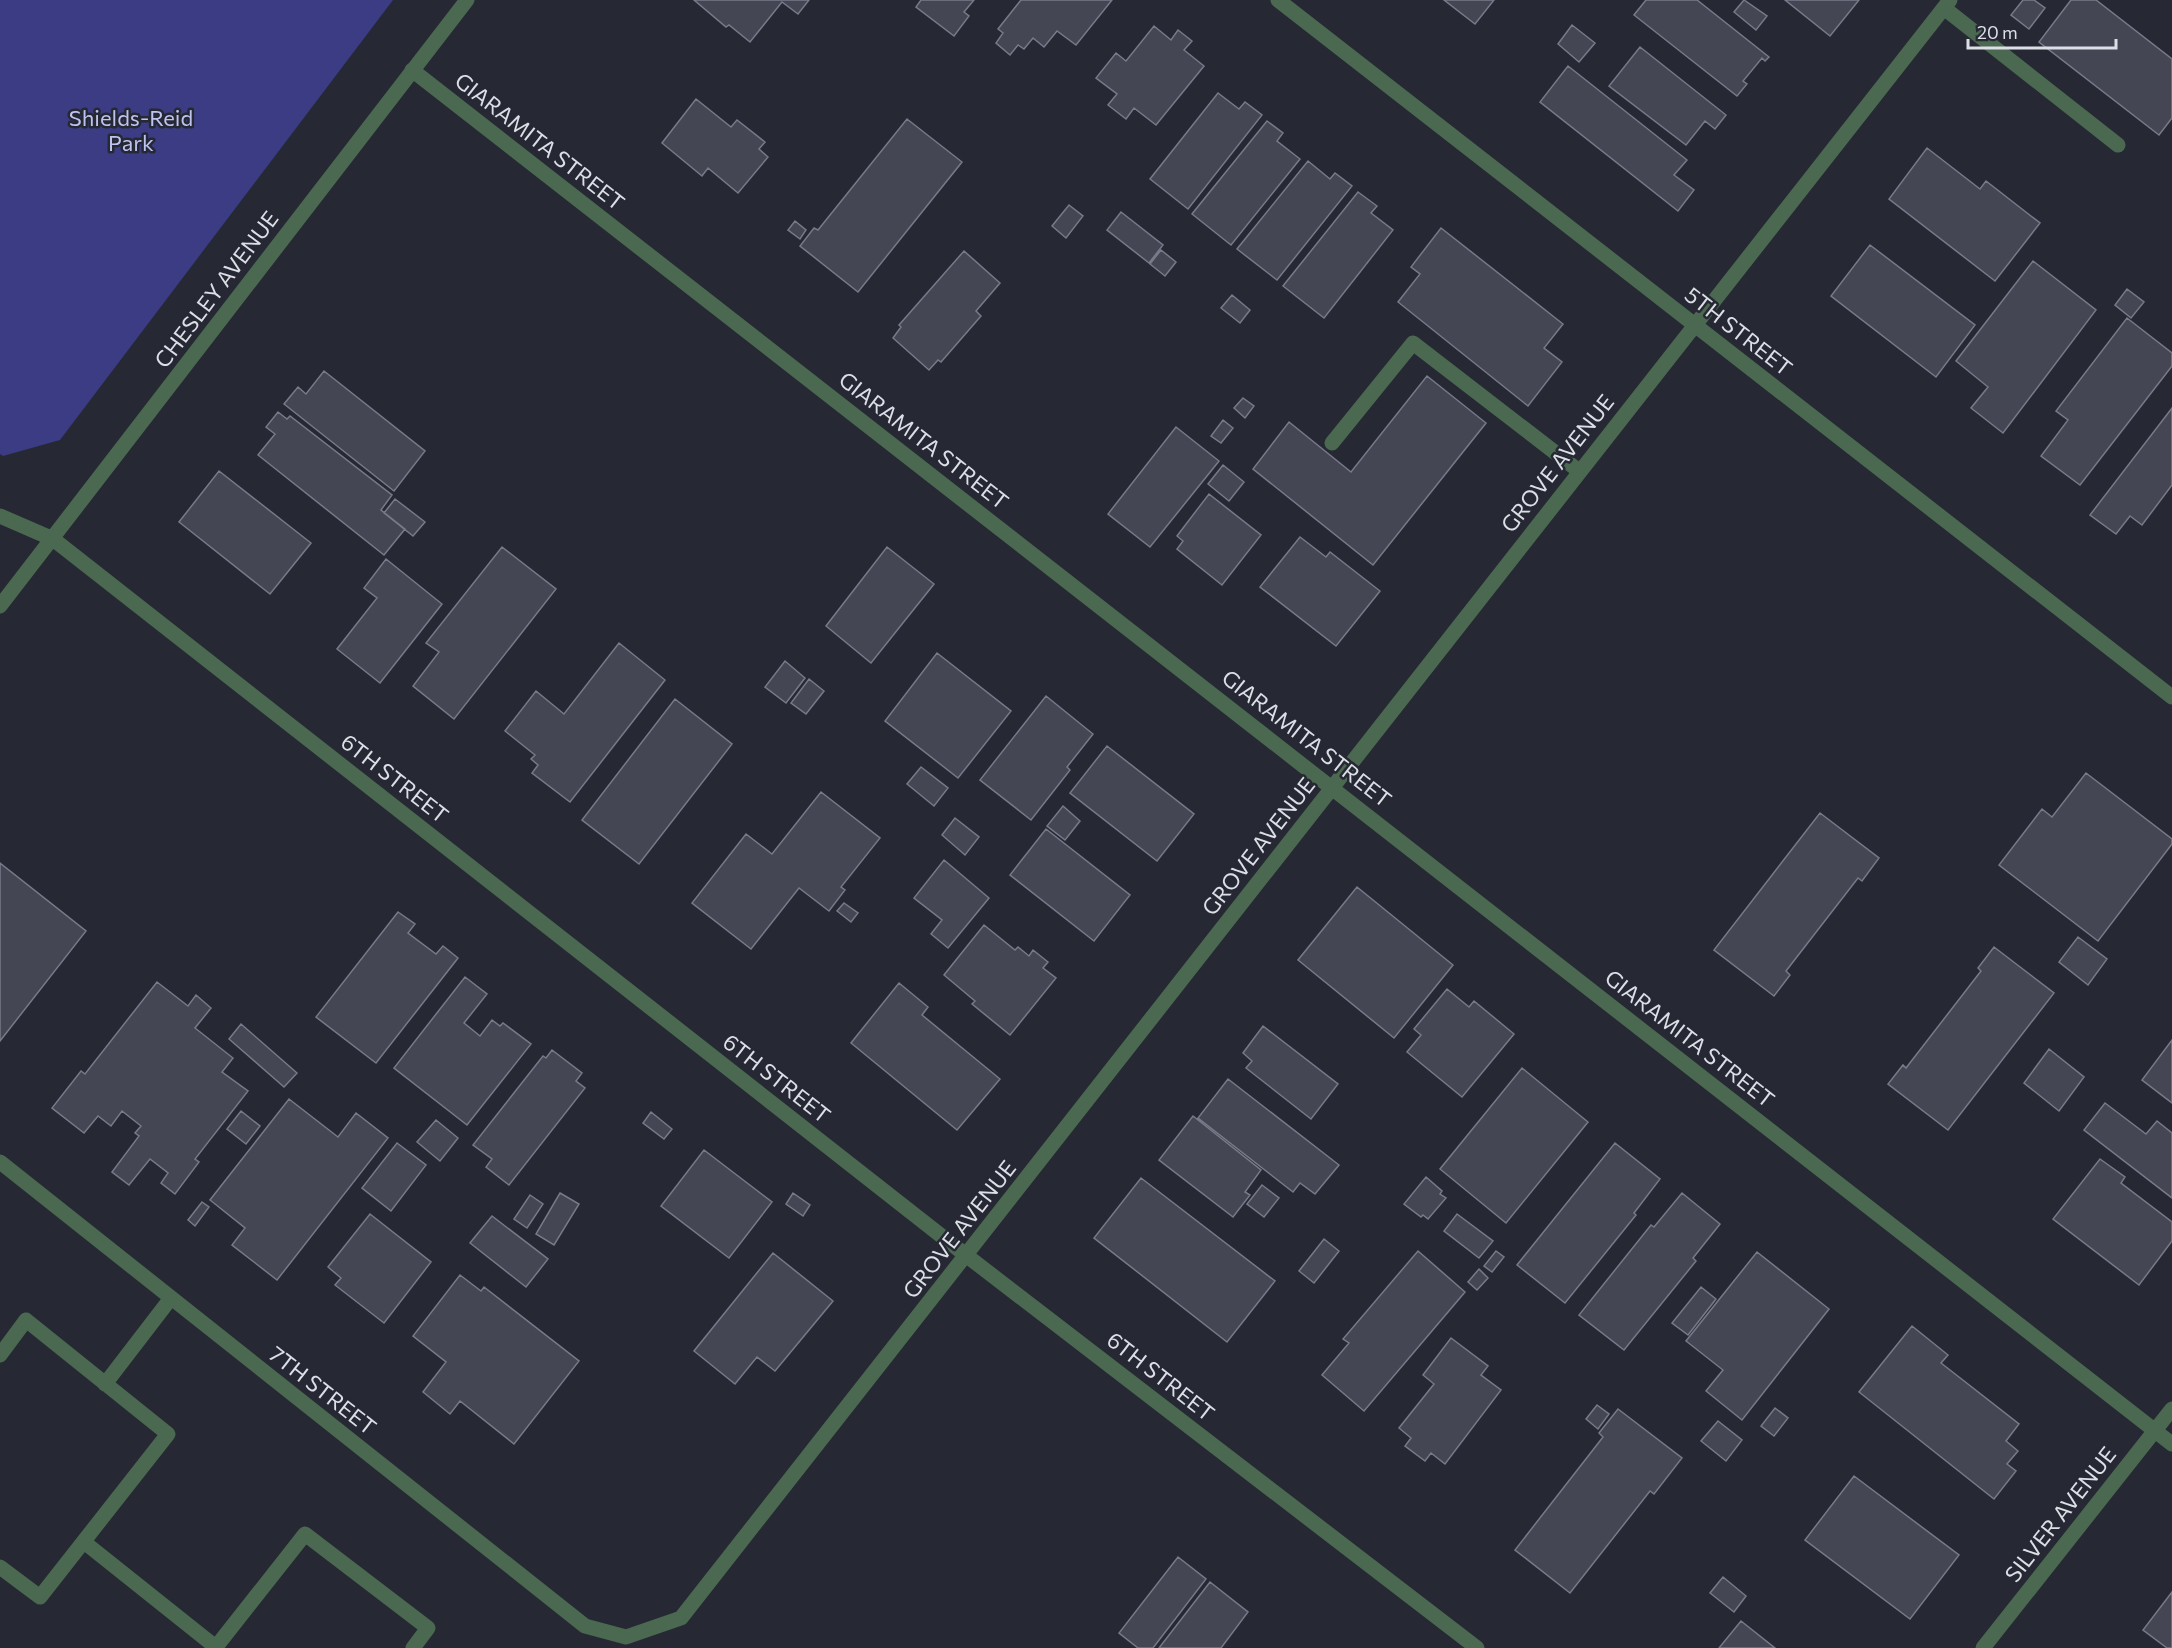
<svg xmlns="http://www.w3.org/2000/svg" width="2172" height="1648" font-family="Commissioner,sans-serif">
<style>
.green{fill:#3b3c83}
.building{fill:#444654;stroke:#787a89;stroke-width:1.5}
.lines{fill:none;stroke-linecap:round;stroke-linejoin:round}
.service{stroke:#4a6950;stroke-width:15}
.minor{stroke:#4a6950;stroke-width:15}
.labels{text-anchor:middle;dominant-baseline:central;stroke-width:5;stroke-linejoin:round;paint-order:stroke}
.park-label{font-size:22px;fill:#bec4ef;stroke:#262834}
.street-label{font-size:22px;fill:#dddfe7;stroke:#262834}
</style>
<rect width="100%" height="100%" fill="#262834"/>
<path class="green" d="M 0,0 L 393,0 L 60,440 L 3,456 L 0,454 Z"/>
<path class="building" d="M 694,0 L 809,0 L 798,14 L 782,2 L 750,42 L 729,25 L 726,27 Z
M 921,0 L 974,0 L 964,12 L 969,16 L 954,36 L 916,7 Z
M 1021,0 L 1112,0 L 1076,45 L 1057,31 L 1044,47 L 1033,38 L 1024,49 L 1018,45 L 1010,55 L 996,43 L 1003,33 L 998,29 Z
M 1444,0 L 1494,0 L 1475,24 Z
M 1646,0 L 1697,0 L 1769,57 L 1765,61 L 1762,58 L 1743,81 L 1747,84 L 1737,96 L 1634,15 Z
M 1744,0 L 1767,16 L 1756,30 L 1734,12 Z
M 1785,0 L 1859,0 L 1830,36 Z
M 2023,0 L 2034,0 L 2045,8 L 2029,29 L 2011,15 Z
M 2071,0 L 2096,0 L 2172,59 L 2172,118 L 2159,135 L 2039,42 Z
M 1572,25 L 1595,43 L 1579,62 L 1558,44 Z
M 1154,26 L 1171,40 L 1178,30 L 1192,41 L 1184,50 L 1204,66 L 1156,125 L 1134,108 L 1126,119 L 1108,105 L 1117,94 L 1096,78 L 1116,53 L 1126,61 Z
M 1640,47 L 1726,115 L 1715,129 L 1705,121 L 1686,145 L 1609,86 Z
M 1568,66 L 1687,160 L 1674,175 L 1694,190 L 1678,211 L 1540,102 Z
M 1218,93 L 1239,109 L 1245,102 L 1262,115 L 1188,209 L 1150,179 Z
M 696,99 L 731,127 L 737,120 L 765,142 L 759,149 L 768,157 L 738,193 L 708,168 L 702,176 L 662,143 Z
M 907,119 L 962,162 L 858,292 L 800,246 L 814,228 L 818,230 Z
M 1267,121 L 1283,133 L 1277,141 L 1300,159 L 1231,245 L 1192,214 Z
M 1927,148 L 1980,189 L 1986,181 L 2040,223 L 1995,281 L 1889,199 Z
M 1308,161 L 1330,179 L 1335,173 L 1352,186 L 1277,280 L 1237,249 Z
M 1358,192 L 1377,206 L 1371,213 L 1393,230 L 1324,318 L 1283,286 Z
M 1069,205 L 1083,216 L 1066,238 L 1052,226 Z
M 1121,212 L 1163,245 L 1149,263 L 1107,230 Z
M 795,221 L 806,230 L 800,239 L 788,230 Z
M 1441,228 L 1563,324 L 1544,348 L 1562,362 L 1528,406 L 1398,302 L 1420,274 L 1411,267 Z
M 1870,245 L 1975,325 L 1936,377 L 1831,296 Z
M 1161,250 L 1176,262 L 1165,276 L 1150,264 Z
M 964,251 L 1000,283 L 976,311 L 981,316 L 941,362 L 938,360 L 929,370 L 893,338 L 901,327 L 899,325 Z
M 2033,261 L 2096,310 L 2003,433 L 1971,408 L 1988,387 L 1956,361 Z
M 2127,289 L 2144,302 L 2131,318 L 2115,305 Z
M 1232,295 L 1250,310 L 1240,323 L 1221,308 Z
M 2127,318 L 2172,353 L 2172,366 L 2080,485 L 2041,456 L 2068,420 L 2056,411 Z
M 324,371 L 425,451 L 394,491 L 284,404 L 298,387 L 306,394 Z
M 1427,376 L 1486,423 L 1373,565 L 1253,469 L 1289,422 L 1351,472 Z
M 1243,398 L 1254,406 L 1245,418 L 1234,408 Z
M 2172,408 L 2172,485 L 2142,525 L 2130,516 L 2116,534 L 2090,515 Z
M 278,412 L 287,419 L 290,416 L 392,495 L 381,510 L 405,529 L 384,555 L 258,455 L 275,434 L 266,427 Z
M 1223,420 L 1233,428 L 1221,443 L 1211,436 Z
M 1176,427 L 1219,461 L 1150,547 L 1108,514 Z
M 1223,465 L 1244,482 L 1229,501 L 1208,484 Z
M 219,471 L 311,543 L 270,594 L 179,522 Z
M 1209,494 L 1261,535 L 1222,585 L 1177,549 L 1183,541 L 1177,536 Z
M 395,499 L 425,522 L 413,536 L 384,513 Z
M 1300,537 L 1326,557 L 1330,552 L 1380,591 L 1336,646 L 1260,587 Z
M 502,547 L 556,589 L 454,719 L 413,686 L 439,652 L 426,643 Z
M 887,547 L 934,584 L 871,663 L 826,626 Z
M 386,559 L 442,604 L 380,683 L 337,649 L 377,598 L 364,588 Z
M 619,643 L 665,680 L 570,802 L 532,773 L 538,765 L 531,759 L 535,755 L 505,731 L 536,691 L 564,714 Z
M 937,653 L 1011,711 L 958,778 L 885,721 Z
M 785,661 L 805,678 L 786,703 L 765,687 Z
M 809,679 L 824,691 L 806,714 L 791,703 Z
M 1046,696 L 1093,734 L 1067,767 L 1070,770 L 1031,820 L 980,780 Z
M 675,699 L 732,744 L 639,864 L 582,820 Z
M 1107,746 L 1194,814 L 1157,861 L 1070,793 Z
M 921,767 L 948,788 L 934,806 L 907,784 Z
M 2086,773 L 2172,839 L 2172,844 L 2098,941 L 1999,865 L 2042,809 L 2052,817 Z
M 821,792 L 880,838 L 841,887 L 845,890 L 829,911 L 799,888 L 751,949 L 692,903 L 746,834 L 772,854 Z
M 1063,806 L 1080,821 L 1065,840 L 1047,826 Z
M 1820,813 L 1879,858 L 1862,881 L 1858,878 L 1786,971 L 1790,975 L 1774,996 L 1714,950 Z
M 955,818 L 979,837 L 965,855 L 942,835 Z
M 1046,829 L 1130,895 L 1094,941 L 1010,875 Z
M 944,860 L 989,898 L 948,948 L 931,934 L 942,920 L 914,898 Z
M 0,863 L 86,931 L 0,1041 Z
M 1357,887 L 1453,965 L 1394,1038 L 1298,960 Z
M 844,903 L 858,913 L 851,922 L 837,911 Z
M 398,912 L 415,924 L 408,933 L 436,954 L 443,946 L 458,958 L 376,1063 L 316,1017 Z
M 984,925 L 1015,950 L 1018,947 L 1029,956 L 1033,950 L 1048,962 L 1043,968 L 1056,978 L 1010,1035 L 972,1004 L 975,1001 L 944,975 Z
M 2078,937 L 2107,959 L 2088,985 L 2059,962 Z
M 1994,947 L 2054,993 L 1948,1130 L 1888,1084 L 1903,1065 L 1906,1068 L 1981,971 L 1978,968 Z
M 465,977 L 487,994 L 464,1023 L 480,1036 L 492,1020 L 500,1026 L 503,1023 L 531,1044 L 467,1125 L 394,1068 Z
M 157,982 L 188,1006 L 196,995 L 211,1008 L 195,1028 L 233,1058 L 222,1072 L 248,1091 L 195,1159 L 199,1162 L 175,1194 L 161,1183 L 168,1173 L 150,1159 L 129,1185 L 112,1172 L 139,1136 L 135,1133 L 141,1126 L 122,1111 L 111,1126 L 98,1116 L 84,1133 L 52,1108 L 81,1071 L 85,1074 Z
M 899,983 L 928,1007 L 922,1015 L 1000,1079 L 957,1130 L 851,1043 Z
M 1447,989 L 1469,1007 L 1474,1001 L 1514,1034 L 1462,1097 L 1407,1052 L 1421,1035 L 1414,1029 Z
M 241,1024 L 297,1073 L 284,1087 L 229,1039 Z
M 1263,1026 L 1338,1084 L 1311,1119 L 1246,1068 L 1252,1061 L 1243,1053 Z
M 2172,1040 L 2172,1103 L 2142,1080 Z
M 2049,1049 L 2084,1077 L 2059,1111 L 2024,1083 Z
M 552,1050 L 582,1073 L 576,1081 L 585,1088 L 509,1185 L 486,1167 L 492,1159 L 473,1145 L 543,1056 L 546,1058 Z
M 1522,1068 L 1588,1122 L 1506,1223 L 1440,1169 Z
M 1228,1079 L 1339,1165 L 1315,1194 L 1300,1183 L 1293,1192 L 1198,1118 Z
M 289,1099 L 338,1137 L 356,1113 L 388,1138 L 277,1280 L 232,1245 L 245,1228 L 210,1200 Z
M 2105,1103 L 2146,1134 L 2157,1121 L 2172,1133 L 2172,1198 L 2084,1130 Z
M 241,1111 L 260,1126 L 246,1144 L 227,1129 Z
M 651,1112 L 672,1129 L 664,1139 L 643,1123 Z
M 1193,1116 L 1261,1170 L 1245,1192 L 1250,1195 L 1233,1217 L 1159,1160 Z
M 436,1120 L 458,1138 L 440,1161 L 417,1142 Z
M 397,1143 L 426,1165 L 391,1211 L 362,1188 Z
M 1615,1143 L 1660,1179 L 1634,1213 L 1636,1215 L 1565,1303 L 1517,1265 Z
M 704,1150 L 772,1202 L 729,1258 L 661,1206 Z
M 2100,1159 L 2125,1177 L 2121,1183 L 2172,1222 L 2172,1241 L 2139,1285 L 2053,1219 Z
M 1426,1177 L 1442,1191 L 1440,1194 L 1446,1198 L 1428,1219 L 1423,1215 L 1421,1217 L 1404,1204 Z
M 1141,1178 L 1275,1281 L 1227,1342 L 1094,1238 Z
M 1262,1185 L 1279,1198 L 1264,1217 L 1247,1204 Z
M 560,1193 L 579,1204 L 554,1245 L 536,1234 Z
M 793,1193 L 810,1205 L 803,1216 L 786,1204 Z
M 1682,1193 L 1720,1224 L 1693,1258 L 1696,1261 L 1624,1350 L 1579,1315 L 1651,1225 L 1654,1227 Z
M 530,1195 L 543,1204 L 527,1228 L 514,1219 Z
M 202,1202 L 209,1207 L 195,1226 L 188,1220 Z
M 370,1214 L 431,1262 L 384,1323 L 335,1285 L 341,1278 L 328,1267 Z
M 1457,1214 L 1493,1241 L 1479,1258 L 1444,1231 Z
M 492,1216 L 548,1259 L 526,1287 L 470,1243 Z
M 1324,1239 L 1339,1251 L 1314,1283 L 1299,1271 Z
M 1418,1251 L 1465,1292 L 1364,1411 L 1322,1375 L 1349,1343 L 1343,1339 Z
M 1496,1251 L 1504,1257 L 1492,1272 L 1484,1266 Z
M 1757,1252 L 1829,1309 L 1742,1420 L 1706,1391 L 1723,1370 L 1686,1341 Z
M 773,1253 L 833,1301 L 775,1371 L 757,1357 L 735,1384 L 694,1351 Z
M 1479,1269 L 1488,1278 L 1477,1290 L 1468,1282 Z
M 460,1275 L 481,1291 L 484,1287 L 579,1361 L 514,1444 L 460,1401 L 450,1414 L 423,1392 L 446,1362 L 413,1336 Z
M 1701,1287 L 1716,1299 L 1688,1335 L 1672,1323 Z
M 1912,1326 L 1948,1355 L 1941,1363 L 2019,1424 L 2006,1441 L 2018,1451 L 2007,1464 L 2016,1471 L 1994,1499 L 1859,1392 Z
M 1451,1338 L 1488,1366 L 1481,1375 L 1501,1390 L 1445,1464 L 1431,1453 L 1425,1461 L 1405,1446 L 1411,1438 L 1399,1428 L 1434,1384 L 1423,1375 Z
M 1597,1405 L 1609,1414 L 1598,1429 L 1586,1419 Z
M 1775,1408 L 1788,1418 L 1774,1436 L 1761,1426 Z
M 1618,1409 L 1682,1458 L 1654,1494 L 1650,1491 L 1570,1593 L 1515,1550 L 1603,1437 L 1599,1433 Z
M 1718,1421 L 1742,1440 L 1726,1461 L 1701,1441 Z
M 1854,1476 L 1959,1555 L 1910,1619 L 1805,1540 Z
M 1178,1557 L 1206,1579 L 1153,1648 L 1138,1648 L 1119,1633 Z
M 1723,1577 L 1746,1596 L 1734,1612 L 1710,1593 Z
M 1210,1582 L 1248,1612 L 1221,1648 L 1159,1648 Z
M 2172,1592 L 2172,1648 L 2167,1648 L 2143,1630 Z
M 1741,1621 L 1775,1648 L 1719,1648 Z"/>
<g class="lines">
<path class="service" d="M 1944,8 L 2118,145
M 1332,443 L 1413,343 L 1579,471
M 0,1355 L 26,1320 L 168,1434 L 40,1597 L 0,1567
M 105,1384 L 171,1298
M 84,1542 L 217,1648
M 216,1647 L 305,1534 L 428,1628 L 413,1648"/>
<path class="minor" d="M 1278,0 L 2172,697
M 412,70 L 2172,1444
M 0,516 L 53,539 L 967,1256 L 1477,1648
M 0,606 L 467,0
M 0,1162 L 585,1626 L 626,1637 L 681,1618 L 1950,0
M 1983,1648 L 2172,1409"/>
</g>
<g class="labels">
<g class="park-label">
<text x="131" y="117">Shields-Reid<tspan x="131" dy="25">Park</tspan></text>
</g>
<g class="street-label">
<text transform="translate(540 141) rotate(38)">GIARAMITA STREET</text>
<text transform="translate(216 289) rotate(-53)">CHESLEY AVENUE</text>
<text transform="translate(1739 331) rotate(38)">5TH STREET</text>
<text transform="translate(924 440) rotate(38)">GIARAMITA STREET</text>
<text transform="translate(1557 463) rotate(-52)">GROVE AVENUE</text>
<text transform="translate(1307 738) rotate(38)">GIARAMITA STREET</text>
<text transform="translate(395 778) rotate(38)">6TH STREET</text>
<text transform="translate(1258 846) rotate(-52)">GROVE AVENUE</text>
<text transform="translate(1690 1038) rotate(38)">GIARAMITA STREET</text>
<text transform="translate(777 1078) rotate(38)">6TH STREET</text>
<text transform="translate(959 1229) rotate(-52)">GROVE AVENUE</text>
<text transform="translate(1161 1376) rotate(38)">6TH STREET</text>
<text transform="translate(323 1390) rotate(38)">7TH STREET</text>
<text transform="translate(2060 1514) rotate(-52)">SILVER AVENUE</text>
</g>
</g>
<path d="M1968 39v9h148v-9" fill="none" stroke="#dddfe7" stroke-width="3"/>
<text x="1977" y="39" font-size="18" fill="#dddfe7" stroke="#262834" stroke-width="4.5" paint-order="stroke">20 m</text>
</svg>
